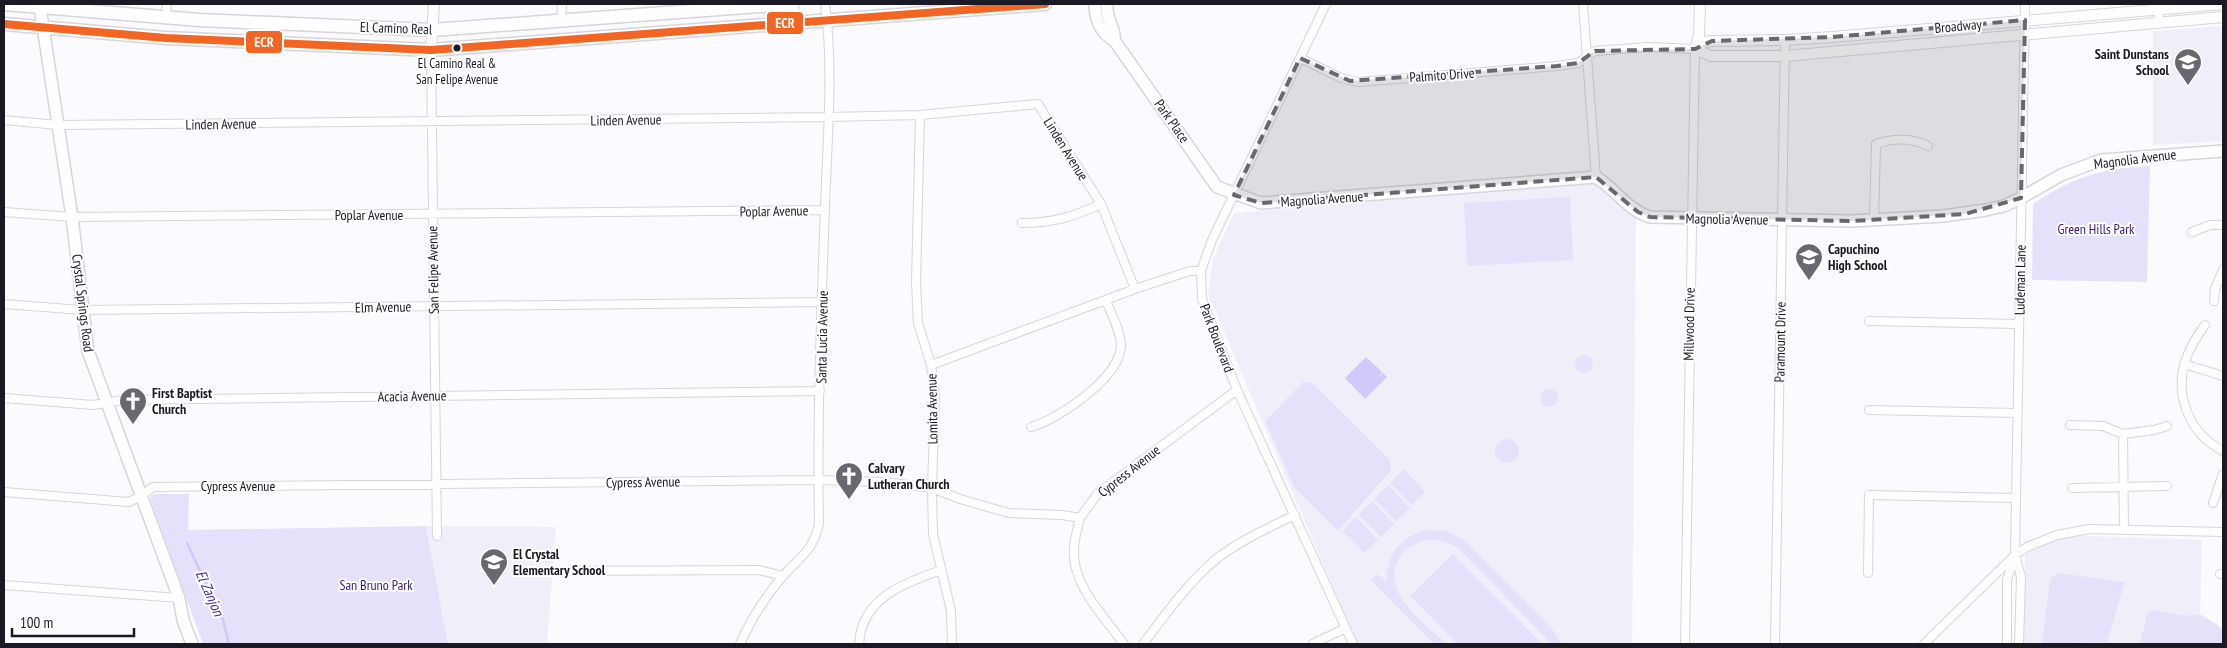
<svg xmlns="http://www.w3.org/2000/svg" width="2227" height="648" font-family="'PT Sans Narrow',sans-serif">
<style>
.built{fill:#f0eef8}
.green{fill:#e5e1fb}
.water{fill:#d2c8fa}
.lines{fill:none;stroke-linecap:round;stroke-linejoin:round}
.stream{stroke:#d2c8fa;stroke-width:2.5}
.minor-casing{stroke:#d6d5dc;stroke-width:10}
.tertiary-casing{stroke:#d6d5dc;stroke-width:12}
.secondary-casing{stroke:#d6d5dc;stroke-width:14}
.primary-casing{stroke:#d6d5dc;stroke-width:15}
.minor{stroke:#fefeff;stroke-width:8}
.tertiary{stroke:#fefeff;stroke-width:10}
.secondary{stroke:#fefeff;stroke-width:11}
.primary{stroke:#fefeff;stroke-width:12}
.bus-1-casing{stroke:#fff;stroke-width:11}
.bus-1{stroke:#f26522;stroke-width:8}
.marked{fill:#696870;fill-opacity:0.2;stroke:#696870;stroke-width:4;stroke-dasharray:10 6;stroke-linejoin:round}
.bus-dot{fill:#1b1924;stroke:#fff;stroke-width:2}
.labels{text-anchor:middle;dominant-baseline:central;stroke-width:4;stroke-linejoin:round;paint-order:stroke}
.bus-label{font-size:13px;fill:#1b1924;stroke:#fff}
.street-label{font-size:14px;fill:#1b1924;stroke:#fff}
.poi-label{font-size:14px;font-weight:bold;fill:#1b1924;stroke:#fff;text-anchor:start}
.park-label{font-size:14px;fill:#3d177c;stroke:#fff}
.water-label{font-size:15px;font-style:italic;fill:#4d2d91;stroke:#fff}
.line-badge{stroke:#fff;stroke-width:2}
.badge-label{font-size:14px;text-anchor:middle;font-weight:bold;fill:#fff}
</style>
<rect width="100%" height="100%" fill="#fbfafe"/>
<path class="built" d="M 2223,26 L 2223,141 L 2153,145 L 2153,31 Z
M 1594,183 L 1636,217 L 1632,644 L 1357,644 L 1208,294 L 1213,259 L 1234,213 Z
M 426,526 L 556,527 L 547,644 L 448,644 Z
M 2061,535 L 2202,540 L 2200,613 L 2223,628 L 2223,644 L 2023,644 L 2025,555 Z"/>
<path class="green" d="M 2150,166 L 2147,282 L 2032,280 L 2033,204 C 2072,177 2104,168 2150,166 Z
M 1570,197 L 1573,260 L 1467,266 L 1464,203 Z
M1575 364a9 9 0 1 1 18 0a9 9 0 1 1-18 0Z
M 1303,382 L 1311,382 L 1390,460 L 1391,470 L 1338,531 L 1294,487 L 1265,421 Z
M1540 398a9 9 0 1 1 18 0a9 9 0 1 1-18 0Z
M1495 451a12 12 0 1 1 24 0a12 12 0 1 1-24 0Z
M 1404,469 L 1425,492 L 1412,505 L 1390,483 Z
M 1388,485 L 1410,508 L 1396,521 L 1374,499 Z
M 154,494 L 189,494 L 188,530 L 426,526 L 448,644 L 203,644 L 150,498 Z
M 1372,501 L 1394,524 L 1381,537 L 1359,515 Z
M 1356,517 L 1378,540 L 1364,553 L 1342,531 Z
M 1425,530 L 1446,531 L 1466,542 L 1553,630 L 1562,644 L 1552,644 L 1459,549 C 1429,526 1384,550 1397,589 C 1403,608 1432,630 1446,644 L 1434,644 L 1371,580 L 1377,574 L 1387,583 C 1385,556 1400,538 1425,530 Z
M 1453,554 L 1542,644 L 1457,644 L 1410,596 Z
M 2057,573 L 2125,582 L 2107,642 L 2042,644 L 2050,579 Z
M 2153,610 L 2186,616 C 2199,611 2214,623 2223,631 L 2223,644 L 2140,644 L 2147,614 Z"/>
<path class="water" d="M 1366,357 L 1382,372 L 1378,378 L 1383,373 L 1387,377 L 1365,399 L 1345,378 Z"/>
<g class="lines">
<path class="stream" d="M 187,543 L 223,620 L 229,644"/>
<g class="minor-casing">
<path id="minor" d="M 794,4 L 795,23
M 1326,4 L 1212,240 L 1201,271 L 1202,299 L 1237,390 L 1353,644
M 1583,4 L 1596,177
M 2158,4 L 2159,22
M 166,17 L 167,4
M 561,21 L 562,4
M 431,50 L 437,536
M 1300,58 L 1341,78 L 1358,82 L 1557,66 L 1578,63 L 1595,51 L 1648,47 L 1695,49 L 1685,644
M 920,115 L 916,282 L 918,323 L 931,365 L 935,395 L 932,488 L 933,534 L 951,611 L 952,644
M 4,120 L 57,125 L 828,117 L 920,115 L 1038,104 L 1101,204 L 1135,289
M 4,212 L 72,217 L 824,210
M 1874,221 L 1876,144 C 1893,138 1912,138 1928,146
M 1022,223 C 1053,223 1072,217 1101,204
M 2192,232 L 2210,225 L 2223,225
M 2214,301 L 2215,289 L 2223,270
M 4,304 L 82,310 L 822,302
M 1869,321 L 2019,324
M 2205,325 C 2197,336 2189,348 2185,362 C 2174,397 2191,435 2223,451
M 2184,364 L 2223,376
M 931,365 L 1135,289 L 1190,271 L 1201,271
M 4,398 L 93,405 L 122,400 L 820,391
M 1869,410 L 2017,413
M 2070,425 L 2103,426 L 2123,434 L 2154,430 L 2167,426
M 1031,427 C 1059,419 1121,377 1121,345 C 1120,330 1112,315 1106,301
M 2123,434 L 2124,530
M 2072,488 L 2167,486
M 4,492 L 129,502 L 141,496 L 153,487 L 818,480 L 885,482 L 932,488 L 960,499 L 1009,513 L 1062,515 L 1080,518 L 1098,493 L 1237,390
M 2213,503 L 2223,474
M 1080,518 C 1078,528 1074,539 1074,549 C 1071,584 1105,618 1124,644
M 2015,555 L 2021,577 L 2019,644
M 554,571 L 759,570 L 783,576
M 1868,573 L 1869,495 L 2015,498
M 2220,574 L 2223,574
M 4,585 L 179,598
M 740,644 C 751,619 765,597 783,576 C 801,555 813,552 819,523 C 817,418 821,313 825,208 C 827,143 834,68 825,4
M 859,644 C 860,638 860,631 863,625 C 875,592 912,581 941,570
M 1143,644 C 1165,615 1187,584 1215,560 C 1239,541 1268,528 1295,515
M 1312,644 L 1346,628
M 1775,644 L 1785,40
M 1924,644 L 2015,555 L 2027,547 L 2057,535 L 2089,529 L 2223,532
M 2007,644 L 2007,580 L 2015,555 L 2025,4"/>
</g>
<g class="tertiary-casing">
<path id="tertiary" d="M 1695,49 L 1704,42 L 1712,41 L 1785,40 L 1833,37 L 2223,4
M 1695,49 L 1711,56 L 1785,56 L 2223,17
M 1695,49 L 1699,36 L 1700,4
M 431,50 L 434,4"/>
</g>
<g class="secondary-casing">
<path id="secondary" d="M 1095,4 C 1095,18 1100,33 1114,40 L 1217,187 L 1261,203 L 1596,177 C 1615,189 1629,211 1650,217 L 1852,221 L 1943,216 L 1986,210 L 2004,206 L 2021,198 L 2061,175 L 2101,160 L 2223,151
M 1107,4 C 1105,20 1116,26 1114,40
M 40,7 L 72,217 L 88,351 L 179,598 L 183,620 L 192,644"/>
</g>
<g class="primary-casing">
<path id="primary" d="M 4,4 L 199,20 L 432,30 L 788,4
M 4,24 L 166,38 L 431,50 L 1045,4"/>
</g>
<use href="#minor" class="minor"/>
<use href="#tertiary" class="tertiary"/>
<use href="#secondary" class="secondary"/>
<use href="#primary" class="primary"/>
<g class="bus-1-casing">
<path id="bus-1" d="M 4,24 L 166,38 L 431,50 L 1045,4"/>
</g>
<use href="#bus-1" class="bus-1"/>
</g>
<path class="marked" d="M 2025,20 L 2021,198 L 1965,214 L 1852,221 L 1650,217 L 1638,212 L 1596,177 L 1261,203 L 1234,195 L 1300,58 L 1350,81 L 1557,66 L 1578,63 L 1595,51 L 1695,49 L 1712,41 L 1833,37 Z"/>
<defs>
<g id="school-pin" transform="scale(1.4375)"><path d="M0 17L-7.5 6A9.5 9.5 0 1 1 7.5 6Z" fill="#696870" stroke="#fff"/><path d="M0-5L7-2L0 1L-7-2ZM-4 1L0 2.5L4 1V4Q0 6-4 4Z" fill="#fff"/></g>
<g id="church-pin" transform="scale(1.4375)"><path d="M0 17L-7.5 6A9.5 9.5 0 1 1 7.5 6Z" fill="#696870" stroke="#fff"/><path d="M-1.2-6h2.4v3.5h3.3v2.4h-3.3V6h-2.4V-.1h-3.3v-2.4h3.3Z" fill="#fff"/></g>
</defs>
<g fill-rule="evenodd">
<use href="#school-pin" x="2188" y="62"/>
<use href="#school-pin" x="1809" y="257"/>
<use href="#church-pin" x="133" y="401"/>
<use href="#church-pin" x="849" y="476"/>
<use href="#school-pin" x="494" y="562"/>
</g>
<circle class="bus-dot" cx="457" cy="48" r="4.5"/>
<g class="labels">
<g class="bus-label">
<text x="457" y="63">El Camino Real &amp;<tspan x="457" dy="16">San Felipe Avenue</tspan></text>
</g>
<g class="street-label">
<text transform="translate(1958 26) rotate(-5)">Broadway</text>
<text transform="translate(396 28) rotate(2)">El Camino Real</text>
<text transform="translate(1442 75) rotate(-4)">Palmito Drive</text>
<text transform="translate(626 120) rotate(-1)">Linden Avenue</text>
<text transform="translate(1172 121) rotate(55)">Park Place</text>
<text transform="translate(221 124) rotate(-1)">Linden Avenue</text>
<text transform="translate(1066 149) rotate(58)">Linden Avenue</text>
<text transform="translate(2135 159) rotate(-7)">Magnolia Avenue</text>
<text transform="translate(1322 199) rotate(-4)">Magnolia Avenue</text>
<text transform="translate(774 211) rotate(-1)">Poplar Avenue</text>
<text x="369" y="215">Poplar Avenue</text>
<text transform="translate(1727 219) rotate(1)">Magnolia Avenue</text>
<text transform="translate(433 270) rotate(-91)">San Felipe Avenue</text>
<text transform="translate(2020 280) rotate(-89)">Ludeman Lane</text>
<text transform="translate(83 303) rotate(83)">Crystal Springs Road</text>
<text transform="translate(383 307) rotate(-1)">Elm Avenue</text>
<text transform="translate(1689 324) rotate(-89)">Millwood Drive</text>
<text transform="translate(822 337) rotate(-89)">Santa Lucia Avenue</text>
<text transform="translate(1217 338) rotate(69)">Park Boulevard</text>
<text transform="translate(1780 342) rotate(-89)">Paramount Drive</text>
<text transform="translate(412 396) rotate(-1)">Acacia Avenue</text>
<text transform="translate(932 409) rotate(-91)">Lomita Avenue</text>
<text transform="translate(1129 471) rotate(-38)">Cypress Avenue</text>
<text transform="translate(643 482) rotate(-1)">Cypress Avenue</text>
<text x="238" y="486">Cypress Avenue</text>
</g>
<g class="poi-label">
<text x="2169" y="54" text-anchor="end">Saint Dunstans<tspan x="2169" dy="16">School</tspan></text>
<text x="1828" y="249">Capuchino<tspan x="1828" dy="16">High School</tspan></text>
<text x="152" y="393">First Baptist<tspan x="152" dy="16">Church</tspan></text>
<text x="868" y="468">Calvary<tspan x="868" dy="16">Lutheran Church</tspan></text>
<text x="513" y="554">El Crystal<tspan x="513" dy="16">Elementary School</tspan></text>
</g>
<g class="park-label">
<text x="2096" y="229">Green Hills Park</text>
<text x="376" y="585">San Bruno Park</text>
</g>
<g class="water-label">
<text transform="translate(210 593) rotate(66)">El Zanjon</text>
</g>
</g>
<g class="line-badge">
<rect x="766" y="11" width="38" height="24" rx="5" fill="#f26522"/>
<rect x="245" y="30" width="38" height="24" rx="5" fill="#f26522"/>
</g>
<g class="badge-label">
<text x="785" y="28">ECR</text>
<text x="264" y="47">ECR</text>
</g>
<rect width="2227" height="648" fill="none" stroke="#1b1924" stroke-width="10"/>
<path d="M12 628v8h122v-8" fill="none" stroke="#1b1924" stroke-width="2.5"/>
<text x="20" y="628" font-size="15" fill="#1b1924" stroke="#ffffff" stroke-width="4" paint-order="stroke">100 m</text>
</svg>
